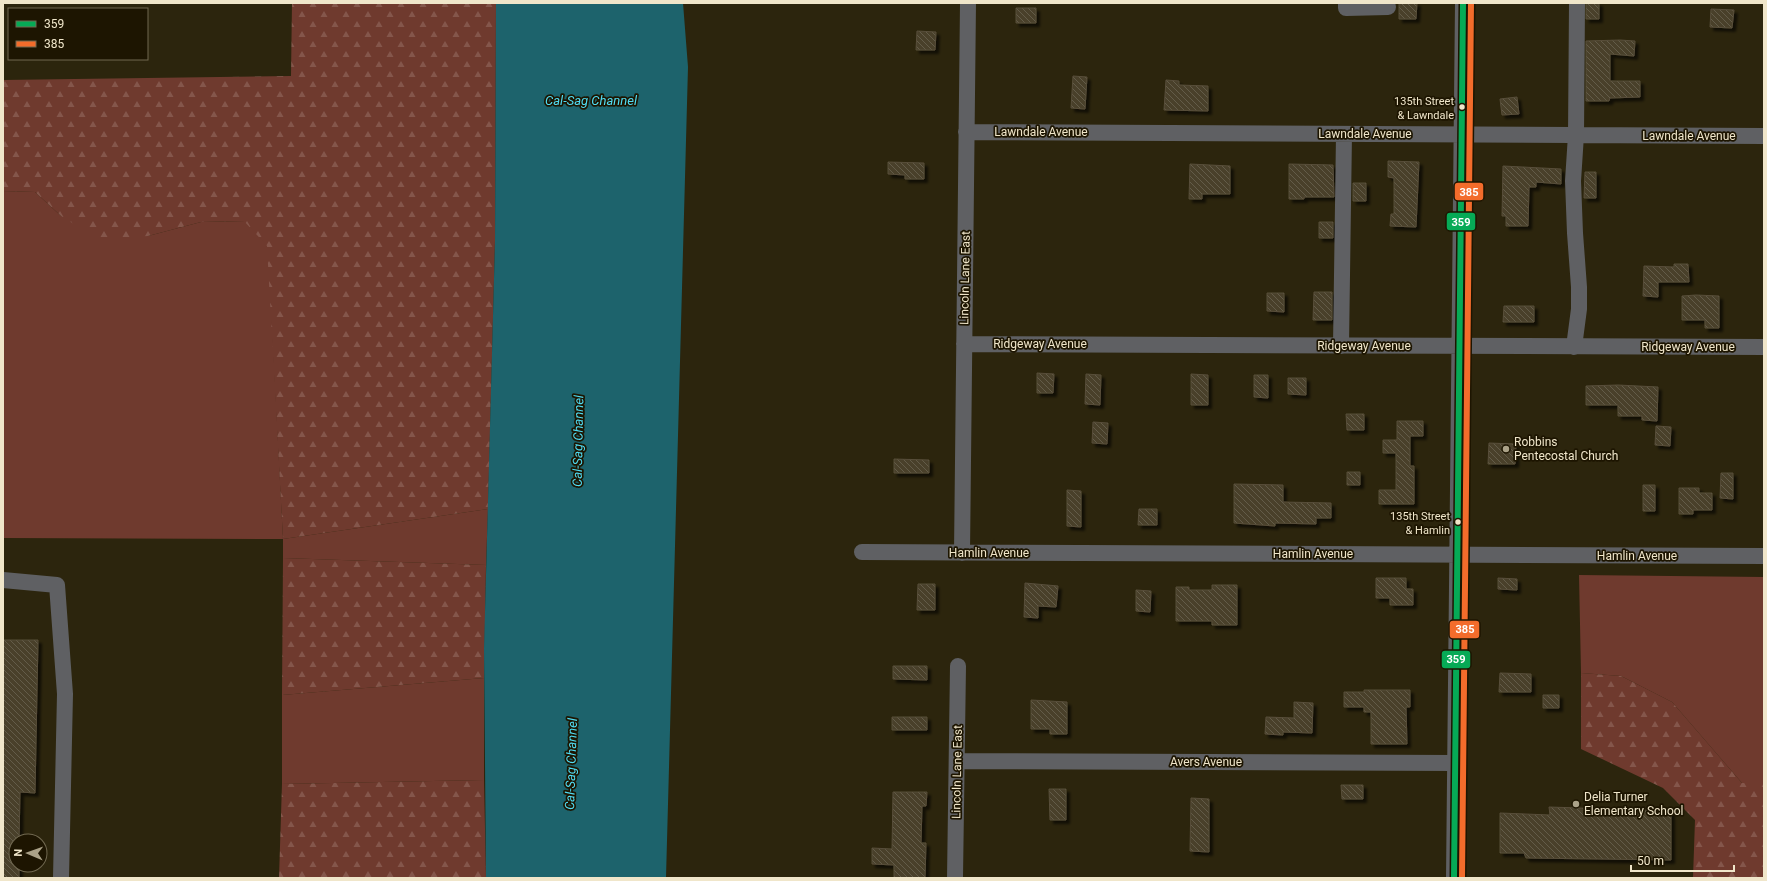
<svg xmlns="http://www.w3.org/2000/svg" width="1767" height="881" font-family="Roboto,sans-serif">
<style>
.green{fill:#6f3a2e}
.forest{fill:url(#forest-firs)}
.water{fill:#1d636c}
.building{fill:url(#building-back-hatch);stroke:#584e3a;filter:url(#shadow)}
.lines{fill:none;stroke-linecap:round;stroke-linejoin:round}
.minor{stroke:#5f6063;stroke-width:16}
.bus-1-casing{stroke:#1d1501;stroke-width:9}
.bus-2-casing{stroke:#1d1501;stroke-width:9}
.bus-1{stroke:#06aa56;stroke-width:6}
.bus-2{stroke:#f36c2b;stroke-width:6}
.bus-dot{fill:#f0e6ca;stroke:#1d1501;stroke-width:1.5}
.poi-dot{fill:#aba288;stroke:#1d1501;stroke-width:1.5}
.labels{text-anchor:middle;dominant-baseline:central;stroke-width:3.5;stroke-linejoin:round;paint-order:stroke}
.bus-label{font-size:11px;fill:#f0e6ca;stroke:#1d1501;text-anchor:end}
.street-label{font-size:12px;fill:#f0e6ca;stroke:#1d1501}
.poi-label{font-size:12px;fill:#f0e6ca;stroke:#1d1501;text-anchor:start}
.water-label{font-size:13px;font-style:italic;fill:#50ddf4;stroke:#1d1501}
.line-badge{stroke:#1d1501;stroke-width:1.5}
.badge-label{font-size:11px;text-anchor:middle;font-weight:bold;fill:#fff}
</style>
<defs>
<pattern id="forest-firs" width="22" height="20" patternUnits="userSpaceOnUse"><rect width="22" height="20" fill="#6f3a2e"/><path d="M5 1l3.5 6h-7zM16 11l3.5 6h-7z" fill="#84564b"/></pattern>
<pattern id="building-back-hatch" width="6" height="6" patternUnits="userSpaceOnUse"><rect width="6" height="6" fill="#49402a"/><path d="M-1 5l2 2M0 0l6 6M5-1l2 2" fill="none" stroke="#645c48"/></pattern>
<filter id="shadow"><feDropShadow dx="3.5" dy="3.5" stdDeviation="1" flood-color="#0009"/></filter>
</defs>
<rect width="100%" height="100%" fill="#2c250d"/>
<path class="green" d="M 3,191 L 35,192 L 61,216 L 148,236 L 201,222 L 245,221 L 268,246 L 283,539 L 488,509 L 486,565 L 283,558 L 283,539 L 3,538 Z
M 1579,575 L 1764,577 L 1764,783 L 1742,783 L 1672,702 L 1621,676 L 1581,673 Z
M 484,678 L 484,780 L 282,784 L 282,695 Z"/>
<path class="forest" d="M 292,3 L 496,3 L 495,241 L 488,509 L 283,539 L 267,246 L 244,221 L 201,222 L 148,236 L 98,239 L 61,216 L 35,192 L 3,191 L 3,80 L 291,76 Z
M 283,558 L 486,565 L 484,678 L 282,695 Z
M 1581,673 L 1621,676 L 1672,702 L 1742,783 L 1764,783 L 1764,878 L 1693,878 L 1695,820 L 1663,788 L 1581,749 Z
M 484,780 L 486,878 L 279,878 L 282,784 Z"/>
<path class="water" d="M 496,3 L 683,3 L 688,67 L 666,878 L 486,878 L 484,649 L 495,241 Z"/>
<path class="building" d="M 1399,3 L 1417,3 L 1416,19 L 1399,19 Z
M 1586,3 L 1599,3 L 1599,19 L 1586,19 Z
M 1016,8 L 1036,8 L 1036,23 L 1016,23 Z
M 1711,9 L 1734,10 L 1732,28 L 1710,27 Z
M 917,31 L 936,32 L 935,50 L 916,50 Z
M 1620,40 L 1635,41 L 1634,56 L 1610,54 L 1610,81 L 1640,81 L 1640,97 L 1610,98 L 1609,101 L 1586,101 L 1586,41 Z
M 1073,76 L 1087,77 L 1085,109 L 1071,108 Z
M 1166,80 L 1179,81 L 1179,85 L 1208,86 L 1208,111 L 1164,110 Z
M 1517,97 L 1519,114 L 1502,115 L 1500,99 Z
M 1388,161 L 1419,162 L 1416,227 L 1390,226 L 1391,214 L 1394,214 L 1394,178 L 1388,177 Z
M 888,162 L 924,163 L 924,179 L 905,179 L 905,175 L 888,174 Z
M 1190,164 L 1230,166 L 1230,194 L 1202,194 L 1202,199 L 1189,199 Z
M 1289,164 L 1333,165 L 1334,197 L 1304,197 L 1304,199 L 1289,199 Z
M 1503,166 L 1561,169 L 1561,184 L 1536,182 L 1536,187 L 1529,187 L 1528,226 L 1506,226 L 1506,216 L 1502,216 Z
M 1585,172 L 1596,172 L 1596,198 L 1584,198 Z
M 1353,183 L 1366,183 L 1366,201 L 1353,201 Z
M 1319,222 L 1333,222 L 1333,238 L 1319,238 Z
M 1674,264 L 1688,264 L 1689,282 L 1658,282 L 1658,297 L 1643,296 L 1644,266 L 1674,267 Z
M 1314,292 L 1332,292 L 1332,320 L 1313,320 Z
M 1267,293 L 1284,293 L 1284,312 L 1267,311 Z
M 1696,295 L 1719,296 L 1719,328 L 1705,328 L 1705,320 L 1682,320 L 1682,296 Z
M 1504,306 L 1534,306 L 1534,322 L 1503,322 Z
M 1037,373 L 1054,374 L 1053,393 L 1037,393 Z
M 1086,374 L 1101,375 L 1100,405 L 1085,404 Z
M 1191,374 L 1208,375 L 1208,405 L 1191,405 Z
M 1254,375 L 1268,375 L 1268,398 L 1254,397 Z
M 1288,378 L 1306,378 L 1306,395 L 1288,394 Z
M 1618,385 L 1658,387 L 1657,421 L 1642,420 L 1642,416 L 1618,416 L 1618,405 L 1586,405 L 1586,386 Z
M 1346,414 L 1364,414 L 1364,430 L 1347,430 Z
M 1397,421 L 1423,421 L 1423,436 L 1410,436 L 1410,466 L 1414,466 L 1414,504 L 1379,504 L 1379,490 L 1396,490 L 1396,453 L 1383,453 L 1383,440 L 1397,440 Z
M 1093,422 L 1108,423 L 1107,444 L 1092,443 Z
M 1656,426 L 1671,427 L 1670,446 L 1655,445 Z
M 1489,443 L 1516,444 L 1515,464 L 1488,464 Z
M 894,459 L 929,460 L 929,473 L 894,473 Z
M 1347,472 L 1360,472 L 1360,485 L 1347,485 Z
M 1721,473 L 1733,473 L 1733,499 L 1720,498 Z
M 1234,484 L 1283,485 L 1283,502 L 1331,503 L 1331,518 L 1316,518 L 1316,524 L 1275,523 L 1275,526 L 1234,523 Z
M 1643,485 L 1655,485 L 1655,511 L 1643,511 Z
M 1679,488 L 1699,488 L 1699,493 L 1712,493 L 1712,510 L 1693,510 L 1693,514 L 1679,514 Z
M 1067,490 L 1081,491 L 1081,527 L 1067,526 Z
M 1139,509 L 1157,509 L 1157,525 L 1138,525 Z
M 1376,578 L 1406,578 L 1406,589 L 1413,589 L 1413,605 L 1390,605 L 1390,598 L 1376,598 Z
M 1498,578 L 1517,579 L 1517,590 L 1498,589 Z
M 1025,583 L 1058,586 L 1056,607 L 1038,606 L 1038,618 L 1024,617 Z
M 918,584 L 935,584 L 935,610 L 917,610 Z
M 1212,585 L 1237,585 L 1237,625 L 1212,625 L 1212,621 L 1176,621 L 1176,587 L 1189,587 L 1189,590 L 1212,590 Z
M 1136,590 L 1151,591 L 1150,612 L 1136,611 Z
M 3,640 L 38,640 L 35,793 L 20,792 L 19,841 L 16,841 L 16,865 L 19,865 L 19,878 L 3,878 Z
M 893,666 L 927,666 L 927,680 L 893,679 Z
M 1500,673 L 1531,674 L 1531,692 L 1499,692 Z
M 1364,690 L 1410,690 L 1410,707 L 1406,707 L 1407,744 L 1371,744 L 1371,712 L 1364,712 L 1364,707 L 1344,707 L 1344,692 L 1364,692 Z
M 1543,695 L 1559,695 L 1559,708 L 1543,708 Z
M 1031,700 L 1067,702 L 1067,734 L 1050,734 L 1050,729 L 1031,729 Z
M 1294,702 L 1313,703 L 1312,733 L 1283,732 L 1283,735 L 1265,734 L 1266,717 L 1294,718 Z
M 892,717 L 927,717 L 927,730 L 892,730 Z
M 1341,785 L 1363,785 L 1363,799 L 1342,799 Z
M 1049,789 L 1066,789 L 1066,820 L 1050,820 Z
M 893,792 L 927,792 L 926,806 L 922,806 L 921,843 L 926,843 L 925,878 L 894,878 L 894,865 L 872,864 L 872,848 L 892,849 Z
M 1191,798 L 1209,799 L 1209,852 L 1190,851 Z
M 1549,807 L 1671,811 L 1671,860 L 1526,858 L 1524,853 L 1500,853 L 1500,813 L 1550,815 Z"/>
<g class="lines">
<path class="minor" d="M 1346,3 L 1346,8 L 1388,7
M 966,132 L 1764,136
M 964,344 L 1764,347
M 1341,346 L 1344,134
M 1574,347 L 1579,309 L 1579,287 L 1575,233 L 1573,181 L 1576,135 L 1577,3
M 862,552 L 1764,556
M 962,553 L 968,3
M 3,580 L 57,585 L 65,694 L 61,878
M 957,761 L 1455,763
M 955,878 L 958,666
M 1454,878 L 1463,3"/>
<g class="bus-1-casing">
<path id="bus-1" d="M 1454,878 L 1463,3"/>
</g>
<g class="bus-2-casing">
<path id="bus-2" d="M 1462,878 L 1471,3"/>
</g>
<use href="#bus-1" class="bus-1"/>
<use href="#bus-2" class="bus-2"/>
</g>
<g class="bus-dot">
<circle cx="1462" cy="107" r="3.5"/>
<circle cx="1458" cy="522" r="3.5"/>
</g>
<g class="poi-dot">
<circle cx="1506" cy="449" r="4"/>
<circle cx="1576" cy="804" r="4"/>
</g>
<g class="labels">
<g class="bus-label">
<text x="1454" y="101">135th Street<tspan x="1454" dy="14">&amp; Lawndale</tspan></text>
<text x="1450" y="516">135th Street<tspan x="1450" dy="14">&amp; Hamlin</tspan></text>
</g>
<g class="street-label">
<text x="1041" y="132">Lawndale Avenue</text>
<text x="1365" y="134">Lawndale Avenue</text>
<text x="1689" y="136">Lawndale Avenue</text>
<text transform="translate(965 278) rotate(-89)">Lincoln Lane East</text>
<text x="1040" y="344">Ridgeway Avenue</text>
<text x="1364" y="346">Ridgeway Avenue</text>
<text x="1688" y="347">Ridgeway Avenue</text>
<text x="989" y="553">Hamlin Avenue</text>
<text x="1313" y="554">Hamlin Avenue</text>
<text x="1637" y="556">Hamlin Avenue</text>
<text x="1206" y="762">Avers Avenue</text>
<text transform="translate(957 772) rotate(-89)">Lincoln Lane East</text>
</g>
<g class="poi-label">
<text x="1514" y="442">Robbins<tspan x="1514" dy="14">Pentecostal Church</tspan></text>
<text x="1584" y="797">Delia Turner<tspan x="1584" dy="14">Elementary School</tspan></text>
</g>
<g class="water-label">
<text x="591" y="100">Cal-Sag Channel</text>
<text transform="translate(578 441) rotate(-89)">Cal-Sag Channel</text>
<text transform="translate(571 764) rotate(-88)">Cal-Sag Channel</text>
</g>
</g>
<g class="line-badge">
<rect x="1454" y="182" width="30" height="19" rx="4" fill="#f36c2b"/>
<rect x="1446" y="212" width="30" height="19" rx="4" fill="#06aa56"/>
<rect x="1449" y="620" width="31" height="19" rx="4" fill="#f36c2b"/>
<rect x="1441" y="650" width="30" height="19" rx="4" fill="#06aa56"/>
</g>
<g class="badge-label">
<text x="1469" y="196">385</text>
<text x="1461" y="226">359</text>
<text x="1465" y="633">385</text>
<text x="1456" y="663">359</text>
</g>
<rect width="1767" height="881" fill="none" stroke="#f0e6ca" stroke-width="8"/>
<rect x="8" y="8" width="140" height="52" fill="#1d1501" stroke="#716951"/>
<rect x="16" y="21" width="20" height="6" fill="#06aa56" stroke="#716951"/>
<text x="44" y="28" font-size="12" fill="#f0e6ca">359</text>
<rect x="16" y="41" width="20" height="6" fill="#f36c2b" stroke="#716951"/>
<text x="44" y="48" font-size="12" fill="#f0e6ca">385</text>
<g transform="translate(28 853) rotate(272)"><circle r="19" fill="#1d1501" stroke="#716951"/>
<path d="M0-3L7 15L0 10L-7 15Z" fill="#aba288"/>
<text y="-6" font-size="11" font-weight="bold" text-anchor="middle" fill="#f0e6ca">N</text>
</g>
<path d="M1631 865v6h103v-6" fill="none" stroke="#f0e6ca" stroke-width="2"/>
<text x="1637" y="865" font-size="12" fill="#f0e6ca" stroke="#1d1501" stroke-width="3" paint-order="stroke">50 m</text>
</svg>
